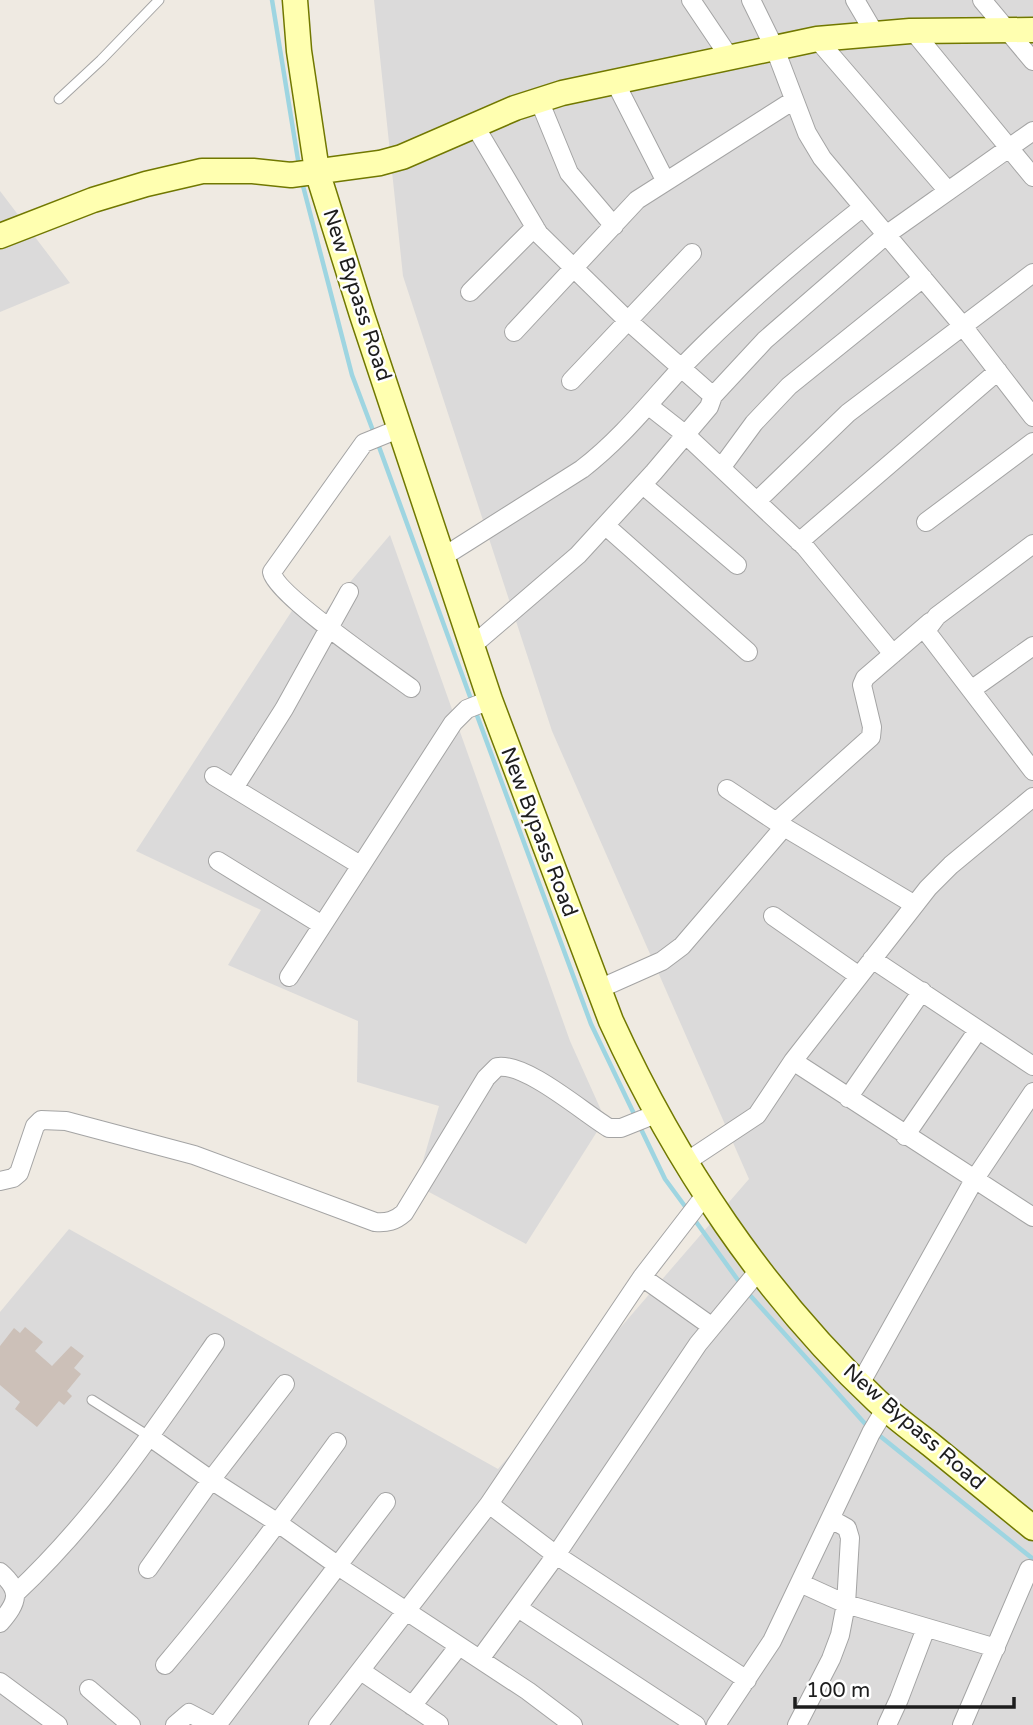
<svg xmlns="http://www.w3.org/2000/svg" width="1033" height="1725" font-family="'Varela Round',sans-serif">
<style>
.residential{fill:#dbdada}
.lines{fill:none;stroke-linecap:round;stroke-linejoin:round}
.stream{stroke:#9ed5e1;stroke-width:4.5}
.building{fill:#ccc0b8}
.lane-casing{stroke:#a4a4a4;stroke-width:11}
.street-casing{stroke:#a4a4a4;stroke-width:20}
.secondary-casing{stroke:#717800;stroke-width:27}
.lane{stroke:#fff;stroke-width:9}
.street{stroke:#fff;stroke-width:18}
.secondary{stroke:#ffffb0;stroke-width:24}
.labels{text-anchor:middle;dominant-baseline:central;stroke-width:5;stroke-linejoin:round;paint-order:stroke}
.street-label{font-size:21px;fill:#1d1d1d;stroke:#fff}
</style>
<rect width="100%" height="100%" fill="#efeae2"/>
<path class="residential" d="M 374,0 L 1033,0 L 1033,1725 L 0,1725 L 0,1312 L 69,1229 L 498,1469 L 749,1179 L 552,731 L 403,276 Z
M 0,191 L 70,283 L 0,312 Z
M 390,535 L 570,1041 L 605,1119 L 526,1244 L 416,1185 L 439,1106 L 357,1082 L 358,1021 L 228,965 L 261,910 L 136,851 L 297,603 L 317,621 Z"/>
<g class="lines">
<path class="stream" d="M 272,0 L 299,166
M 302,182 L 352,375 L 375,436
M 378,444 L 472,702
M 475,710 L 591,1024 L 636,1118
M 641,1129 L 665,1179 L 687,1209
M 694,1219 L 740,1283
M 748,1293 L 868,1427
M 875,1432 L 1033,1559"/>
</g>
<path class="building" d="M 25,1327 L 43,1342 L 35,1351 L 52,1366 L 71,1346 L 84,1356 L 74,1368 L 81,1374 L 67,1391 L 72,1396 L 64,1405 L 59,1401 L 37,1427 L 15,1409 L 20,1402 L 0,1385 L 0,1346 L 14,1328 L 20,1333 Z"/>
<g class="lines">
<g class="lane-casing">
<path id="lane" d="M 59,99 L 101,60 L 159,0
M 92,1400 L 150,1437"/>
</g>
<g class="street-casing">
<path id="street" d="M 691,0 L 730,58
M 751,0 L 775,49 L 807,133 L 822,158 L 962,325 L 1033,417
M 855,0 L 875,34
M 982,0 L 1033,61
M 913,31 L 1033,177
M 817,39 L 948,191
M 614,80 L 665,180
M 539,100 L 569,173 L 614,226
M 470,292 L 535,227
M 514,332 L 637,200 L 794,100
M 571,381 L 692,253
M 713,396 L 765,340 L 886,235 L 1033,131
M 649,406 L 686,435 L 805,547 L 893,654
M 401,428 L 364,443 L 272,572 C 275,594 388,671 411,688
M 721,468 L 754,423 L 789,386 L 923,278
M 643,485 L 737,565
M 757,501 L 848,413 L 1033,273
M 926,522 L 1033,442
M 606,526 L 748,652
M 799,542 L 998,371
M 1033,544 L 937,616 L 928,628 L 929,635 L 1033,771
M 443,557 L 582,469 C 621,439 650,402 683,366 C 739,308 800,257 863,207
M 472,646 L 578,555 L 654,472 L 709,407 L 713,396 L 627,320 L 539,234 L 475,126
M 971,690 L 1033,646
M 214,776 L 360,865
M 234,788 L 284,709 L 349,592
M 727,789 L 784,827 L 915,905
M 776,822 L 871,737 L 872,727 L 862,685 L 865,678 L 930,622
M 218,861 L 322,925
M 773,916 L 859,976
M 872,959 L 1033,1066
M 289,977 L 453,723 L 467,709 L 490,700
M 599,989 L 662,961 L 682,946 L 784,827
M 793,1061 L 1033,1217
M 848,1098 L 922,991
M 905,1136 L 978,1030
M 686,1162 L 757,1115 L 793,1061 L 928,888 L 951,865 L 1033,797
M 0,1181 L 13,1178 L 19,1173 L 35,1126 L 41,1120 L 66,1121 L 194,1155 L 375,1222 C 387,1223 395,1221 404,1213 L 486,1078 L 497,1067 C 526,1062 585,1114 609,1128 L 621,1128 L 656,1114
M 642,1277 L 711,1326
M 860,1384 L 974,1180 L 1033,1092
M 150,1437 L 211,1480 L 278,1523 L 344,1570 L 528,1691 L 573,1725
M 489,1504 L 556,1555 L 747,1680
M 148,1569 L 211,1480 L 285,1384
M 0,1572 C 22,1591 18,1602 0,1623
M 800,1583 L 846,1604 L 996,1648
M 16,1593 C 94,1520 155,1430 215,1343
M 518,1608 L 696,1725
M 480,1659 L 556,1555 L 698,1344 L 760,1269
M 165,1665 C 226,1593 282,1518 337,1442
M 361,1671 L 439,1724
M 0,1682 L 58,1725
M 89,1689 L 131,1725
M 412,1706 L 458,1647
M 175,1725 L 189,1713 L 212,1725
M 217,1725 L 386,1502
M 318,1725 L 489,1504 L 642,1277 L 706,1194
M 716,1725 L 772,1641 L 871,1433 L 886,1408
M 797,1725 L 831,1659 L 840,1635 L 846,1604 L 850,1538 L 847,1528 L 831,1519
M 887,1725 L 899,1699 L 926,1628
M 962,1725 L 1029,1569"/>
</g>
<g class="secondary-casing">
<path id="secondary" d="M 295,0 L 299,51 L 317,171 L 362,315 L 490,700 L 611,1021 C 675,1161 764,1295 877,1401 C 893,1416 912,1430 930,1444 C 964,1472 999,1500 1033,1528
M 0,236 L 93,200 L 146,184 L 202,171 L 253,171 L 291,175 L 380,163 L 402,157 L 515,108 L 562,93 L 817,39 L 910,31 L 1033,30"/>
</g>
<use href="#lane" class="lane"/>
<use href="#street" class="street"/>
<use href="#secondary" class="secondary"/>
</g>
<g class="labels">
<g class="street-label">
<text transform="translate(357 295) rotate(72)">New Bypass Road</text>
<text transform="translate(539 832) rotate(69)">New Bypass Road</text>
<text transform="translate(914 1427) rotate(41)">New Bypass Road</text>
</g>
</g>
<path d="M795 1697v10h219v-10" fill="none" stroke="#1d1d1d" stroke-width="3.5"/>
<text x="806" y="1697" font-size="21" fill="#1d1d1d" stroke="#ffffff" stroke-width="5" paint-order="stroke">100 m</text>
</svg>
